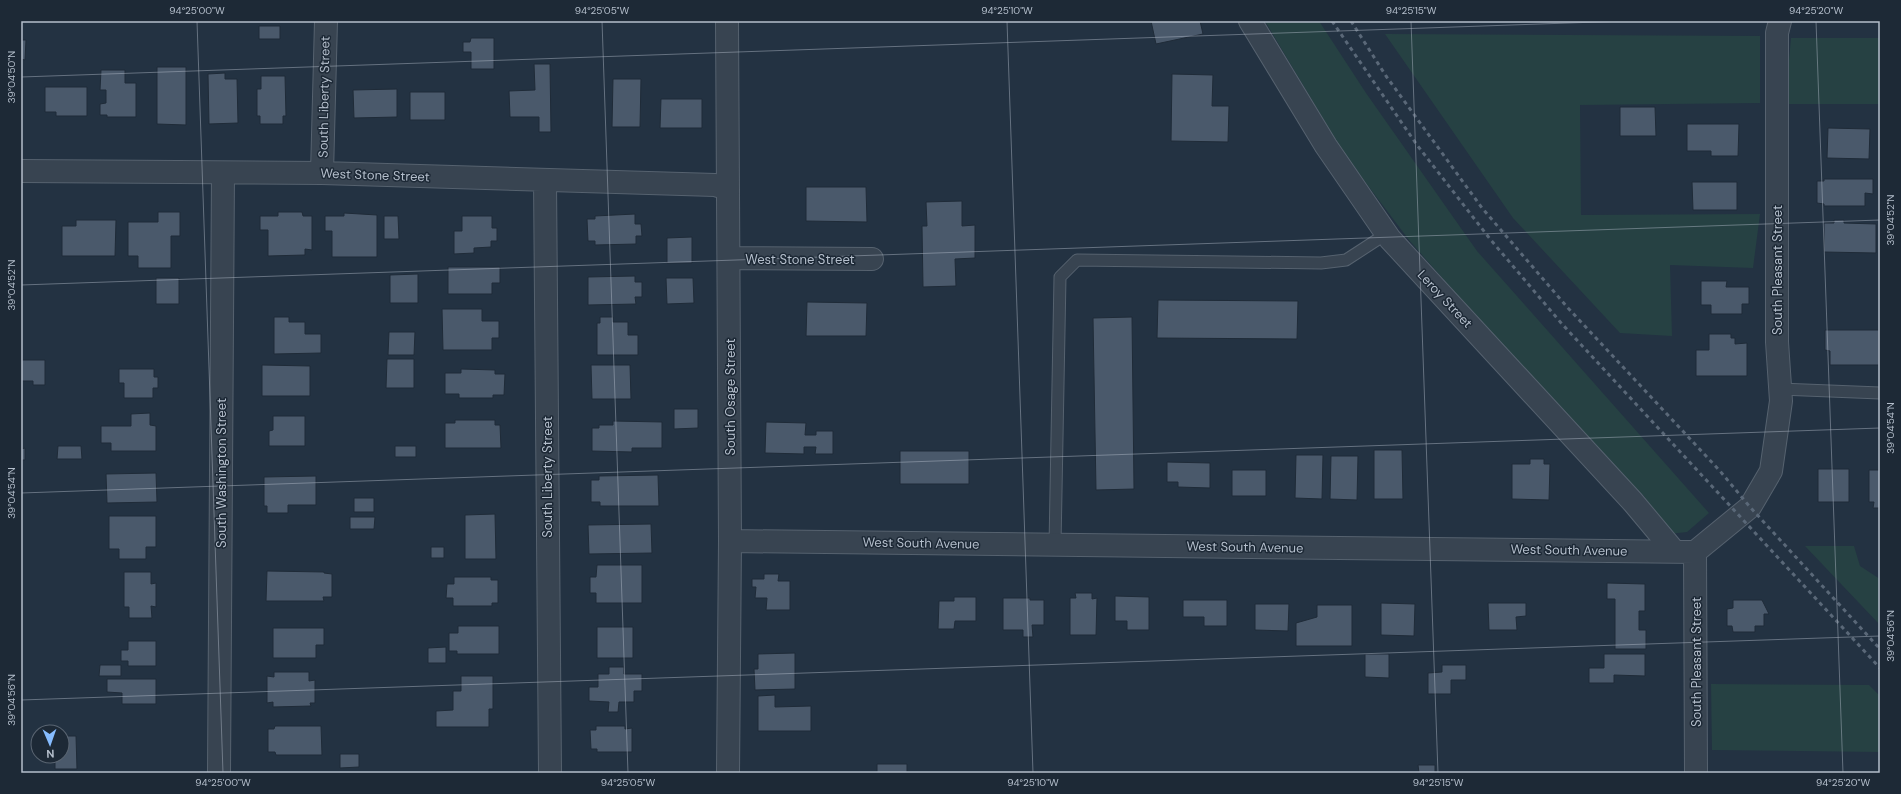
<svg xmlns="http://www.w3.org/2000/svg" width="1901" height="794" font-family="'DM Sans',sans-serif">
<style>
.green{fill:#264143}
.building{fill:#4a596b;stroke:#1f2b38}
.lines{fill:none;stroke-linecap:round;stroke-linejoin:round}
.lane-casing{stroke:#56626f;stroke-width:13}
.street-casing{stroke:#56626f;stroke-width:24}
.lane{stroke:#384451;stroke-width:11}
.street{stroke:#384451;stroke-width:22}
.rail{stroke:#5a6878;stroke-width:3;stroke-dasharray:4 4;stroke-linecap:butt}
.ticks{fill:none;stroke:#b5bfcc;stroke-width:1;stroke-opacity:0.45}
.labels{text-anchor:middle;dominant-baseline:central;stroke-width:3;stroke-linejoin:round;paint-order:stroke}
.street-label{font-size:13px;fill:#b5bfcc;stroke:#1d2936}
.neatline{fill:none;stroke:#b5bfcc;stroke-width:1.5}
.ticks-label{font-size:10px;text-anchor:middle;fill:#b5bfcc}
</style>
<rect width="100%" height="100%" fill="#233242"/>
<path class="green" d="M 1265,21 L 1319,21 L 1366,93 L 1477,251 L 1709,513 L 1687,532 L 1669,534 L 1644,496 L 1623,476 L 1507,352 L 1409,240 L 1344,154 Z
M 1385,34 L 1760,36 L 1760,103 L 1580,105 L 1581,215 L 1760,214 L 1753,268 L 1670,265 L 1672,336 L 1620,333 L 1513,218 Z
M 1791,38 L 1880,38 L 1880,104 L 1785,104 Z
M 1805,546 L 1854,546 L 1860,566 L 1880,579 L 1880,625 Z
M 1711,684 L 1869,685 L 1880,696 L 1880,752 L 1712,750 Z"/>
<path class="building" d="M 1151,21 L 1200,21 L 1203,34 L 1156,44 Z
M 259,26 L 280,26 L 280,39 L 259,39 Z
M 471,38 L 494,38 L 494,69 L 471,69 L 471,52 L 463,52 L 463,42 L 470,42 Z
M 21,40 L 26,40 L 25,60 L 21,59 Z
M 534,64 L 550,64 L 551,132 L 539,132 L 539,117 L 510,117 L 509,91 L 535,90 Z
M 157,67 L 186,67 L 186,125 L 157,124 Z
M 101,70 L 125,70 L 125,83 L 136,83 L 136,117 L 107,117 L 107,115 L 100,115 L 100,104 L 106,103 L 106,90 L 100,90 Z
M 225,73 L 225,79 L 237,79 L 238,123 L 209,124 L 208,74 Z
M 1172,74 L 1213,75 L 1212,106 L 1229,106 L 1228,142 L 1171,141 Z
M 261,76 L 285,76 L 286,116 L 283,116 L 283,124 L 260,124 L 260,116 L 257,116 L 257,89 L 261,89 Z
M 613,79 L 641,79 L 640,127 L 612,127 Z
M 45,87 L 87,87 L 87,116 L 56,116 L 56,112 L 45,112 Z
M 397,89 L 397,117 L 354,118 L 353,90 Z
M 410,92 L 445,92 L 445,120 L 410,120 Z
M 661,99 L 702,99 L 702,128 L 660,128 Z
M 1620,107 L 1655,107 L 1656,136 L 1620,136 Z
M 1687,124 L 1739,124 L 1738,156 L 1711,156 L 1711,151 L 1687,151 Z
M 1828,128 L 1870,129 L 1869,159 L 1827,158 Z
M 1824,179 L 1873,179 L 1873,194 L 1865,193 L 1865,206 L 1824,206 L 1824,204 L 1817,203 L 1817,181 L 1824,181 Z
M 1692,182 L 1737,182 L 1737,210 L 1693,210 Z
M 806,187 L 866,187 L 867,222 L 806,221 Z
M 962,201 L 962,226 L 975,225 L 975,258 L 955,259 L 956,286 L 923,287 L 922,226 L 927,226 L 926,202 Z
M 158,212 L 180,212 L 180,236 L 171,236 L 171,268 L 138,268 L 138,256 L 128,256 L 128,222 L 158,222 Z
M 278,212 L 302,212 L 303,216 L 312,216 L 312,250 L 305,249 L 305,255 L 268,256 L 268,230 L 260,230 L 260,216 L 278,216 Z
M 344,213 L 377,215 L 377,257 L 332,257 L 332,231 L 325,231 L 325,216 L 344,216 Z
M 635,214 L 635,224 L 641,224 L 642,236 L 636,236 L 636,244 L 595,245 L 595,241 L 588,241 L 587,219 L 595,219 L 595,216 Z
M 384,216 L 398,216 L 399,239 L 384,239 Z
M 462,216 L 492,216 L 492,228 L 497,228 L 497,241 L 491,241 L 491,247 L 474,248 L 474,253 L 454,254 L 454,231 L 462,231 Z
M 76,220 L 116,220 L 115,256 L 62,256 L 62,226 L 76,226 Z
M 1834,220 L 1844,220 L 1844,223 L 1876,224 L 1876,253 L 1824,252 L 1824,223 L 1834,223 Z
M 692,237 L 692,263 L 667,263 L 667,238 Z
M 448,267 L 500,267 L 500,283 L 492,283 L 492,294 L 448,294 Z
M 418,274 L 418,303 L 390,303 L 390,275 Z
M 635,276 L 635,282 L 642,282 L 642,297 L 635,297 L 636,304 L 588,305 L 588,277 Z
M 156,278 L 179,278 L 179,304 L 156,304 Z
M 666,278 L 693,278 L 694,303 L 667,304 Z
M 1701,281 L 1727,281 L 1726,287 L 1749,287 L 1749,304 L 1742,304 L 1742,314 L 1711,314 L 1711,305 L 1701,305 Z
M 1158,300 L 1298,301 L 1297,339 L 1157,338 Z
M 807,302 L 867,303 L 866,336 L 806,336 Z
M 442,309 L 482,309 L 482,321 L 499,321 L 499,338 L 492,338 L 492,350 L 443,350 Z
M 274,317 L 289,317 L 289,322 L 305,322 L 305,334 L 321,334 L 321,353 L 274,354 Z
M 600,317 L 613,317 L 613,322 L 628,322 L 628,335 L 638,335 L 638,355 L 597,355 L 597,323 L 600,323 Z
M 1132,317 L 1134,489 L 1096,490 L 1093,318 Z
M 1825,330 L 1879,330 L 1879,365 L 1830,365 L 1830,351 L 1825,350 Z
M 389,332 L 415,332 L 414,355 L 388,355 Z
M 1709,334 L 1731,334 L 1731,338 L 1735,338 L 1735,344 L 1747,343 L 1747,376 L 1696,376 L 1696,350 L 1709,350 Z
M 387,359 L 414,359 L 414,388 L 386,388 Z
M 21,360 L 45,360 L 45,385 L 33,385 L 33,381 L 21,381 Z
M 262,365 L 310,366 L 310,396 L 262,396 Z
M 591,365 L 630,365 L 631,399 L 592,399 Z
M 119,369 L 154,369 L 154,377 L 158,377 L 158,388 L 153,388 L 153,398 L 124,398 L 124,383 L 119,383 Z
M 461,369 L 495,370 L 495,374 L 505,374 L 504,395 L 493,395 L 493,398 L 459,398 L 459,394 L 445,394 L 445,373 L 461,373 Z
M 674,409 L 698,409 L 698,428 L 674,429 Z
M 150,413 L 150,425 L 156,426 L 156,451 L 111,451 L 111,443 L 101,443 L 101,426 L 131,426 L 131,414 Z
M 273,416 L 305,416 L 305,446 L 269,446 L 269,431 L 273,430 Z
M 455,420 L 495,420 L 495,425 L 500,425 L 501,448 L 445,448 L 445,423 L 455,423 Z
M 613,421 L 662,422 L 662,448 L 632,448 L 632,452 L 592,451 L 592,428 L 599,428 L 599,425 L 613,425 Z
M 766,422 L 806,423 L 805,435 L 816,435 L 816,431 L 833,431 L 833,454 L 815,454 L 816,447 L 804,447 L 804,454 L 765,453 Z
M 58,446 L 81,446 L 82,459 L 57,459 Z
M 395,446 L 416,446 L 416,457 L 395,457 Z
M 25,448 L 25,460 L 21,460 L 21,449 Z
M 1374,450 L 1402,450 L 1403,499 L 1374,499 Z
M 900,451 L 969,451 L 969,484 L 900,484 Z
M 1296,455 L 1323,455 L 1322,499 L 1295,498 Z
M 1331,456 L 1358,456 L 1357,500 L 1330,499 Z
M 1530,459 L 1544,459 L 1544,464 L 1550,464 L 1549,500 L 1512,499 L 1512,464 L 1530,464 Z
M 1167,462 L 1210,463 L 1210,488 L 1178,487 L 1178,482 L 1167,482 Z
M 1818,469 L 1849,469 L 1849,502 L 1818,502 Z
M 1232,470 L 1266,470 L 1266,496 L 1232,496 Z
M 1869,470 L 1880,470 L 1880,508 L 1873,508 L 1874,502 L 1869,502 Z
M 156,473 L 157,502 L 107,503 L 106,474 Z
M 658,475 L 659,506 L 600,506 L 600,502 L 591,502 L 591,480 L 599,480 L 599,476 Z
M 316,476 L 316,505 L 288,505 L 288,513 L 267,513 L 267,506 L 264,506 L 264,477 Z
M 354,498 L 374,498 L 374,512 L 354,512 Z
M 495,514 L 496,559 L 465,559 L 465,515 Z
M 109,516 L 156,516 L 156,547 L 146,547 L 146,559 L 119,559 L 119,549 L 109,549 Z
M 350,517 L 375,517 L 374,529 L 350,529 Z
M 651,524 L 652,553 L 589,554 L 588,525 Z
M 431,547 L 444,547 L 444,558 L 431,558 Z
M 597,565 L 642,565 L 642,603 L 596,603 L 596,593 L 590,593 L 590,577 L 596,577 Z
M 267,571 L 324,572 L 324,573 L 332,574 L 332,597 L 323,597 L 324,601 L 266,601 Z
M 124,572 L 151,572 L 151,584 L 156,583 L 156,607 L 151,606 L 152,618 L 129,618 L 129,607 L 124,607 Z
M 764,574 L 779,574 L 778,581 L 790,581 L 790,610 L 766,610 L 767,598 L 755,598 L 756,587 L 752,587 L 752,579 L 764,579 Z
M 454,577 L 491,577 L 491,580 L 498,580 L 498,603 L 492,603 L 492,606 L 453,606 L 453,598 L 446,598 L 447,584 L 454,584 Z
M 1607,583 L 1645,584 L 1645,611 L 1639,611 L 1639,630 L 1646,630 L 1646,649 L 1615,649 L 1615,599 L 1607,599 Z
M 1075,593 L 1092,593 L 1092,599 L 1097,598 L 1096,635 L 1070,635 L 1070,598 L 1076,598 Z
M 1115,596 L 1149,597 L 1149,630 L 1127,630 L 1127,621 L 1115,621 Z
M 954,597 L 976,597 L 976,621 L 955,621 L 954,629 L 938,629 L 939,601 L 954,601 Z
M 1003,598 L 1030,598 L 1030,600 L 1044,600 L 1044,625 L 1032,625 L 1033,637 L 1023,637 L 1023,630 L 1003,630 Z
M 1183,600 L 1227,600 L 1227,626 L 1204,626 L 1204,617 L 1183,617 Z
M 1733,600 L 1762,600 L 1769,614 L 1764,614 L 1764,626 L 1755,626 L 1755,632 L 1733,632 L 1732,626 L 1727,626 L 1727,609 L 1733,608 Z
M 1381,603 L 1415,604 L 1414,636 L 1381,635 Z
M 1488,603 L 1526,603 L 1526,616 L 1516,617 L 1517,630 L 1489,630 Z
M 1255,604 L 1289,604 L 1288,631 L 1255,630 Z
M 1317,605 L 1352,605 L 1352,646 L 1296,646 L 1296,623 L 1317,617 Z
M 458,626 L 499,626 L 499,654 L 457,654 L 457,651 L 449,651 L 449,633 L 458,633 Z
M 597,627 L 633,627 L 633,658 L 597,658 Z
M 273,628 L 324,628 L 324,645 L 316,645 L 316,658 L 273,658 Z
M 128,641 L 156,641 L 156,666 L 128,666 L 128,661 L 121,661 L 121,650 L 128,650 Z
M 446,647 L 446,663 L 428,663 L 428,648 Z
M 795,653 L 795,689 L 755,690 L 754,669 L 758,669 L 758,654 Z
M 1365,654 L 1389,654 L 1389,678 L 1365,677 Z
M 1604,654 L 1645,654 L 1645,676 L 1614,675 L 1614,683 L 1589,683 L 1589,668 L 1604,668 Z
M 100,665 L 121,665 L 121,676 L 99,676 Z
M 1442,665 L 1466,665 L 1466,680 L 1451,680 L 1451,694 L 1428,694 L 1428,673 L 1442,672 Z
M 609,667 L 624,667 L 624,674 L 642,674 L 642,691 L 634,691 L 634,702 L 619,702 L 618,712 L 608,712 L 609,702 L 589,701 L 589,687 L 598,687 L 598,674 L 609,674 Z
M 274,672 L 309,672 L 309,681 L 315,680 L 315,703 L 310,703 L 311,706 L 273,707 L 273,702 L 267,703 L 267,676 L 274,677 Z
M 461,676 L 493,676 L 493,709 L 489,709 L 489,727 L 436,727 L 436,711 L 453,710 L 453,691 L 461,691 Z
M 107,679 L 156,679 L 156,704 L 122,704 L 122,693 L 107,692 Z
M 775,695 L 775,707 L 811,706 L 811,731 L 758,731 L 758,696 Z
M 275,726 L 321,726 L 322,755 L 276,755 L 275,752 L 268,752 L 268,729 L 274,729 Z
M 596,726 L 625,726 L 625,729 L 632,728 L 632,752 L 597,752 L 597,749 L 591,749 L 590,730 L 596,730 Z
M 62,736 L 76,736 L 77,769 L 55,769 L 55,756 L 62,756 Z
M 340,754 L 359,754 L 359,767 L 340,768 Z
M 877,764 L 907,764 L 907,773 L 877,773 Z
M 1418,765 L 1435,765 L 1435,773 L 1419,773 Z"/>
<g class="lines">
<g class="lane-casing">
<path id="lane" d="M 1780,389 L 1880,393
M 1055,545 L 1060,277 L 1077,260 L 1321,263 L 1346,260 L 1386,234"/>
</g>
<g class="street-casing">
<path id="street" d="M 727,21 L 730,541 L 728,773
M 1250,21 L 1326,146 L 1390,239 L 1633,502 L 1674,551
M 21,171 L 322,173 L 715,185 L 728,189
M 322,173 L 326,21
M 545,181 L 550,773
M 729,258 L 872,259
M 730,541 L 1695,552 L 1750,507 L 1771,471 L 1781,401 L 1777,342 L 1777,33 L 1780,21
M 1695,552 L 1696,773
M 219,773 L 223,173"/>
</g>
<use href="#lane" class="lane"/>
<use href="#street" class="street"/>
<path class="rail" d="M 1332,21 L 1417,145 L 1490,239 L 1562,324 L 1880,668
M 1351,21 L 1386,76 L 1482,208 L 1568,308 L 1720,471 L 1750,507 L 1880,649"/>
</g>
<path class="ticks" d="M 197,21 L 223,773M 602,21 L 628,773M 1007,21 L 1033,773M 1411,21 L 1438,773M 1816,21 L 1843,773M 21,77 L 1626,21M 21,285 L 1880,220M 21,493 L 1880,428M 21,700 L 1880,636"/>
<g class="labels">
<g class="street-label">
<text transform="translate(324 97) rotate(-89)">South Liberty Street</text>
<text transform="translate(375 175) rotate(2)">West Stone Street</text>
<text x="800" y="259">West Stone Street</text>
<text transform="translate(1777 270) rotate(-90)">South Pleasant Street</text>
<text transform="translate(1445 299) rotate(47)">Leroy Street</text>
<text transform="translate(730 397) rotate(-90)">South Osage Street</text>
<text transform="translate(221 473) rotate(-90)">South Washington Street</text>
<text transform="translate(547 477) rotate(-90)">South Liberty Street</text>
<text transform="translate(921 543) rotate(1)">West South Avenue</text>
<text transform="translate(1245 547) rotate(1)">West South Avenue</text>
<text transform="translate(1569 550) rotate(1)">West South Avenue</text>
<text transform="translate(1696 662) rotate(-90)">South Pleasant Street</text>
</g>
</g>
<rect width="1901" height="794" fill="none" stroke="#1d2936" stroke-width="44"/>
<g transform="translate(50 744) rotate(178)"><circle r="19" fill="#1d2936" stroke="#5a6572"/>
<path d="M0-3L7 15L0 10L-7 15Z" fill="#86bcff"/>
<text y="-6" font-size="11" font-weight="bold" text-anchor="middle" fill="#b5bfcc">N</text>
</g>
<rect x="22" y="22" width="1857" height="750" class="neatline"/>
<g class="ticks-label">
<text x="197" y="14">94°25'00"W</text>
<text x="602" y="14">94°25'05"W</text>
<text x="1007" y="14">94°25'10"W</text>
<text x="1411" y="14">94°25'15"W</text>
<text x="1816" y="14">94°25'20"W</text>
<text transform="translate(11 77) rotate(-90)" y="4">39°04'50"N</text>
<text transform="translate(1890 220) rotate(-90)" y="4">39°04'52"N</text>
<text transform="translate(11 285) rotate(-90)" y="4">39°04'52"N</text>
<text transform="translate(1890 428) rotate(-90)" y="4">39°04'54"N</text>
<text transform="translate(11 493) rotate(-90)" y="4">39°04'54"N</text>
<text transform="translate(1890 636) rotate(-90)" y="4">39°04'56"N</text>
<text transform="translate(11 700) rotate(-90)" y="4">39°04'56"N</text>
<text x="223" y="786">94°25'00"W</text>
<text x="628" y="786">94°25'05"W</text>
<text x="1033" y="786">94°25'10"W</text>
<text x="1438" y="786">94°25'15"W</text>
<text x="1843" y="786">94°25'20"W</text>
</g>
</svg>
